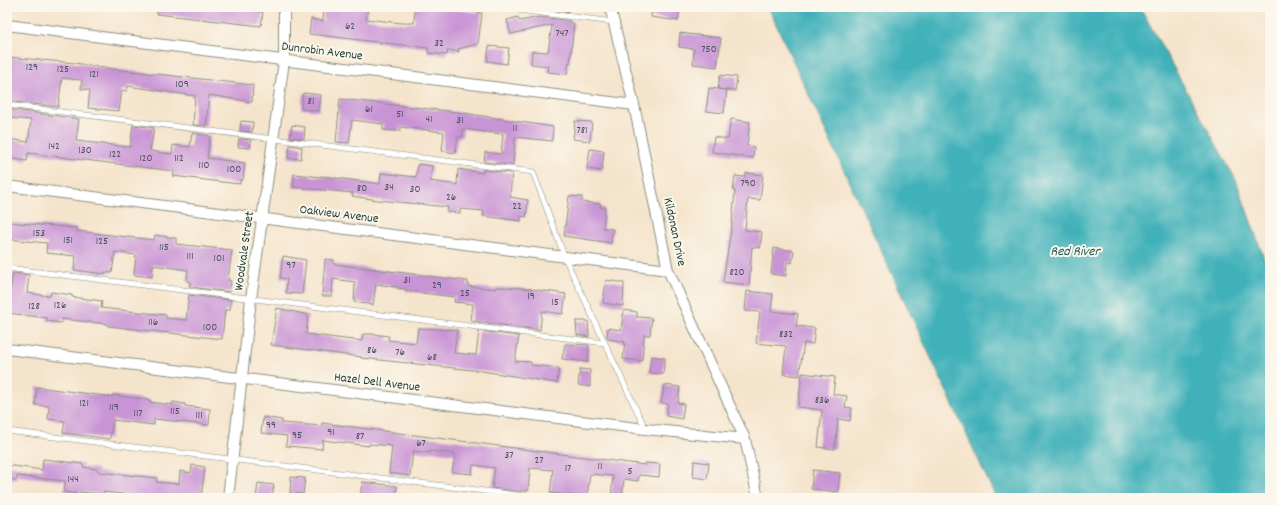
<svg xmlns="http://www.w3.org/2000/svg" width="1277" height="505" font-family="Dekko,sans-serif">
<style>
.water{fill:#41b1b9;stroke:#307776}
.building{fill:#c994d5}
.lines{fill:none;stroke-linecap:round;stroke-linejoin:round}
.lane-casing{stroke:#8a9080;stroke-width:6}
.street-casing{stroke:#8a9080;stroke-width:12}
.lane{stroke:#fff;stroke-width:5}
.street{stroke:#fff;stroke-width:10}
.labels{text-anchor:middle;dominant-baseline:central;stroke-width:4;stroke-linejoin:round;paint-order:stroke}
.number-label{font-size:11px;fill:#4a535c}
.street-label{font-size:13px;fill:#1f3d34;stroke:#fbf7ec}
.water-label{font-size:14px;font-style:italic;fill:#29605c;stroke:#fbf7ec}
</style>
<rect width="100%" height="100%" fill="#fbf7ec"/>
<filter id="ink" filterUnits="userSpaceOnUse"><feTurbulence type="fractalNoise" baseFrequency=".025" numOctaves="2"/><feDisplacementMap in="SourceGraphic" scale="8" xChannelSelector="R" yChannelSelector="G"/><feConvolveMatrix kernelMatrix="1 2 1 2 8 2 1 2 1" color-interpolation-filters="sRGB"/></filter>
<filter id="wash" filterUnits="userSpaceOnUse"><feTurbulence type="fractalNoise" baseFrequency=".012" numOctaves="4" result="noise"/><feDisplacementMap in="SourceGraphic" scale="16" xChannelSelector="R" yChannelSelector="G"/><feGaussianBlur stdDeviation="0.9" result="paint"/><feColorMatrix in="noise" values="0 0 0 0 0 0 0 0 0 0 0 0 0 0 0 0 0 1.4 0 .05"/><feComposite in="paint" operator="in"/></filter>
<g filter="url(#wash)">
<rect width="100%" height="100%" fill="#f5e4cc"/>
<path class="water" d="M 768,7 L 1140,7 L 1236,180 L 1270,275 L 1270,498 L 996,498 Z"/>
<g id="blocks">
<path class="building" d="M 157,7 L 219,7 L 263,12 L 261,26 L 157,14 Z
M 324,7 L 368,7 L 366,19 L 401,23 L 414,23 L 415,7 L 434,7 L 482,13 L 478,44 L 458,49 L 459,52 L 448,50 L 447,55 L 428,53 L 428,48 L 309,34 L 311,19 L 323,21 Z
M 553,7 L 568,7 L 569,12 L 553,10 Z
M 652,7 L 680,7 L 678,21 L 651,17 Z
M 518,17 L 519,21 L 540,17 L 570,21 L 570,23 L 574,23 L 570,63 L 569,62 L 567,74 L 547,72 L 548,66 L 531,64 L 532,51 L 548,52 L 552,25 L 511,34 L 507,20 Z
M 680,33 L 721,38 L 717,67 L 693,64 L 694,49 L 679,47 Z
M 489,46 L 509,48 L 507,64 L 487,61 Z
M 7,57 L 75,63 L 105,68 L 253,85 L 252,102 L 209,95 L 206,126 L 193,125 L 195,96 L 128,86 L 127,91 L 122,90 L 119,111 L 88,108 L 90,90 L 81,89 L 82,80 L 62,78 L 58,107 L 7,101 Z
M 720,75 L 737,77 L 735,91 L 718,89 Z
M 709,88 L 727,90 L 724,113 L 706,111 Z
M 303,93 L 321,95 L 319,111 L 301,109 Z
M 340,99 L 457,112 L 553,127 L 552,141 L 515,137 L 513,165 L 484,162 L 485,152 L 501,154 L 503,134 L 470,130 L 463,129 L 462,137 L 458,137 L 455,153 L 442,151 L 444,132 L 400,127 L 400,131 L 383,130 L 383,124 L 352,120 L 349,143 L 336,142 Z
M 7,109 L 79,119 L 76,141 L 130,147 L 133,125 L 154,128 L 150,151 L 172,154 L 173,145 L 190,147 L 192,133 L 210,136 L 207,158 L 245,163 L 243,180 L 240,180 L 240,184 L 230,183 L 173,176 L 174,171 L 28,153 L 27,161 L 7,158 L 9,139 L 28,142 L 31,120 L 7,118 Z
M 731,119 L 750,122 L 747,146 L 754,147 L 753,158 L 712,152 L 714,137 L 728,139 Z
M 241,121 L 253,122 L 252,132 L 240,131 Z
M 575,121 L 592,122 L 590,141 L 573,139 Z
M 292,125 L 305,127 L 304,139 L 290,137 Z
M 239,139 L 251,140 L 250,148 L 238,147 Z
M 290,145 L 302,147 L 301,159 L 288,158 Z
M 590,149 L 604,151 L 602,171 L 587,169 Z
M 418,164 L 432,166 L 430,181 L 457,185 L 458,169 L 483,173 L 483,170 L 512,173 L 510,197 L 528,200 L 526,217 L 521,216 L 521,221 L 483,216 L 484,211 L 460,209 L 460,213 L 447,212 L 448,207 L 378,200 L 352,196 L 353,193 L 293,187 L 294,174 L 321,177 L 321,176 L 380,184 L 381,173 L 416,177 Z
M 746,173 L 763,175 L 760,200 L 748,199 L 745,230 L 762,232 L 760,248 L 752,247 L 749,285 L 723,282 L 732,223 L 735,191 L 733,191 L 735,176 L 745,177 Z
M 569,196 L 582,197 L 582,202 L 601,204 L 600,207 L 605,208 L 603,228 L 613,229 L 611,243 L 564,236 Z
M 7,222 L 77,228 L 77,231 L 154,240 L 155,235 L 176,238 L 176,244 L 232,250 L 228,280 L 231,281 L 230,292 L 190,287 L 190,282 L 187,281 L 188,270 L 153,265 L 152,277 L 134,275 L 136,255 L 115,252 L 112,273 L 105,272 L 105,274 L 74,270 L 76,256 L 46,253 L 47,243 L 7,239 Z
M 774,248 L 794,251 L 792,263 L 787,262 L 786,276 L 771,274 Z
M 283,256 L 306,260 L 302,294 L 286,293 L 287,279 L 280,278 Z
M 325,259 L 334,260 L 334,264 L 468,281 L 468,286 L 476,287 L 496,289 L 496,287 L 523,288 L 566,294 L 563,314 L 542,311 L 540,330 L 471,321 L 473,304 L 454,302 L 455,297 L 406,291 L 406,289 L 397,288 L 397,287 L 376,284 L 373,305 L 354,302 L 355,282 L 333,279 L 332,296 L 322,296 Z
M 13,273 L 29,275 L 27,293 L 50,296 L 51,292 L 72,295 L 72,297 L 102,301 L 101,308 L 166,315 L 166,318 L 186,320 L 189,295 L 231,300 L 230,310 L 225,310 L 222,339 L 108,326 L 108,324 L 62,319 L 61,323 L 47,321 L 47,318 L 7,313 L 7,295 L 9,296 Z
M 606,280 L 624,283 L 623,306 L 603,303 Z
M 747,291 L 773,294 L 771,311 L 798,314 L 796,326 L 815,328 L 813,344 L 804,343 L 799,376 L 783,374 L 786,346 L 756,343 L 760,312 L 745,311 Z
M 277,308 L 308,315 L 306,334 L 337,338 L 362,341 L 363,334 L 371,334 L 389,336 L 388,340 L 416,343 L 418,328 L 457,330 L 454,353 L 476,355 L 479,331 L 519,336 L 515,361 L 531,362 L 531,365 L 559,368 L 557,383 L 482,371 L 361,358 L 361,357 L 271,345 Z
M 624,310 L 637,312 L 637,317 L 652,318 L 650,335 L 644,335 L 642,361 L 623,359 L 625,342 L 608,339 L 607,337 L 608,328 L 621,330 Z
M 576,321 L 588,321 L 589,337 L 577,335 Z
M 565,344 L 589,345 L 588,362 L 562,359 Z
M 651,356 L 665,358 L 663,374 L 649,373 Z
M 580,369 L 590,370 L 590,387 L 578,385 Z
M 802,373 L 835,377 L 833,394 L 847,396 L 845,407 L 852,408 L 850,421 L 838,419 L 835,449 L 818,447 L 822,410 L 798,407 Z
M 664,385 L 680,387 L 678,403 L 684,404 L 682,419 L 666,416 L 668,404 L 661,403 Z
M 37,387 L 112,397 L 112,395 L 150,400 L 150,402 L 172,405 L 173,402 L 185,404 L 185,406 L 210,409 L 209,425 L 154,419 L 154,425 L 113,420 L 110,439 L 63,433 L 65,421 L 48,419 L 49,406 L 35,405 Z
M 263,417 L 282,420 L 282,423 L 322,426 L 322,423 L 645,465 L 645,463 L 660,464 L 659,477 L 639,475 L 638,481 L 624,479 L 622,498 L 611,498 L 613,476 L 590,474 L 587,497 L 550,493 L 553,470 L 530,468 L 528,491 L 516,491 L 492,488 L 495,468 L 473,465 L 472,474 L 452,472 L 455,454 L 430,451 L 430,453 L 413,451 L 410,476 L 389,473 L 392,446 L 369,444 L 369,446 L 323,440 L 322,449 L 286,446 L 287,436 L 261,433 Z
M 43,459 L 83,464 L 83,467 L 97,469 L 99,472 L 157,478 L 156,482 L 179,484 L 180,471 L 191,473 L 192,465 L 205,467 L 201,498 L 126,498 L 124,494 L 103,492 L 103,494 L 80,492 L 80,494 L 64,492 L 65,481 L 17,476 L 16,480 L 7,479 L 7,465 L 42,470 Z
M 694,461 L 709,463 L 707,479 L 693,477 Z
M 813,470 L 840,473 L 838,492 L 811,489 Z
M 291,477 L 305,478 L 303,494 L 290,493 Z
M 362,482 L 397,486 L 396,498 L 360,498 Z
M 258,483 L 274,485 L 272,498 L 256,498 Z"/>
</g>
</g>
<g filter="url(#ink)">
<use href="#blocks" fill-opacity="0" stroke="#8a9080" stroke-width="1"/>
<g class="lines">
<g class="lane-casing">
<path id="lane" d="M 493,7 L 614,22
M 7,105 L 533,172 L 565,258 L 645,428
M 7,268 L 605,343
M 7,431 L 540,498"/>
</g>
<g class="street-casing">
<path id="street" d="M 610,7 L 634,105 L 668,270 L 745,439 L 758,498
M 7,25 L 634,105
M 7,186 L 668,270
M 7,349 L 645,429 L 745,439
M 228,498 L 251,299 L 284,61 L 284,7"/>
</g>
<use href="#lane" class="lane"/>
<use href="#street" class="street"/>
</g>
</g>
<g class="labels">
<g class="number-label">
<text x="350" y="27">62</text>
<text x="562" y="34">747</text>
<text x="439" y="44">32</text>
<text x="709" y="50">750</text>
<text x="32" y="68">129</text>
<text x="63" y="70">125</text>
<text x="94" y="75">121</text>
<text x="182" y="85">109</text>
<text x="311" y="102">81</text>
<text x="369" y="110">61</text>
<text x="400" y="115">51</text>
<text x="429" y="120">41</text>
<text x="460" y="121">31</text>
<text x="515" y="129">11</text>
<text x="582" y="131">781</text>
<text x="54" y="147">142</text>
<text x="85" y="151">130</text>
<text x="115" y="155">122</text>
<text x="146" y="159">120</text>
<text x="179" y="159">112</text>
<text x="204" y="166">110</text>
<text x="234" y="170">100</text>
<text x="748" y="184">790</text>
<text x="389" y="188">34</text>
<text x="362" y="189">80</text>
<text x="415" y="190">30</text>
<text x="451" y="198">26</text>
<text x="517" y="207">22</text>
<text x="39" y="234">153</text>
<text x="68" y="241">151</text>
<text x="102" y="242">125</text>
<text x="164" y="248">115</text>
<text x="190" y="257">111</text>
<text x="219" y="259">101</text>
<text x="291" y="266">97</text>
<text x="737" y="273">820</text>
<text x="407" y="281">31</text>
<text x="437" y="286">29</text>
<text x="465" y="294">25</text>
<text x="531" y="297">19</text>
<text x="555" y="303">15</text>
<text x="60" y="306">126</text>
<text x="34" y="307">128</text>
<text x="153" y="323">116</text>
<text x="210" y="328">100</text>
<text x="786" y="335">832</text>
<text x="372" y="351">86</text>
<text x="400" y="353">76</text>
<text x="432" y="358">68</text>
<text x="822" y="401">836</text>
<text x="84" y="404">121</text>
<text x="114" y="408">119</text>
<text x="175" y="412">115</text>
<text x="138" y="414">117</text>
<text x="199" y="416">111</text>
<text x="271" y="426">99</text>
<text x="331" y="433">91</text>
<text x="297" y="436">95</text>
<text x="360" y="437">87</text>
<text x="421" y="444">67</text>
<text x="509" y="456">37</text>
<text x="539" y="461">27</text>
<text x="600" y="467">11</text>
<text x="568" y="469">17</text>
<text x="630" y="472">5</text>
<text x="73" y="480">144</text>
</g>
<g class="street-label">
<text transform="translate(322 52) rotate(7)">Dunrobin Avenue</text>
<text transform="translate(339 215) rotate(7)">Oakview Avenue</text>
<text transform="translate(674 232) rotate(78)">Kildonan Drive</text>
<text transform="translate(245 251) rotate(-82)">Woodvale Street</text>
<text transform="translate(377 383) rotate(7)">Hazel Dell Avenue</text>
</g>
<g class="water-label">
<text x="1075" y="252">Red River</text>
</g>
</g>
<rect width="1277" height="505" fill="none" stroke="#fbf7ec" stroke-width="24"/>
</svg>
